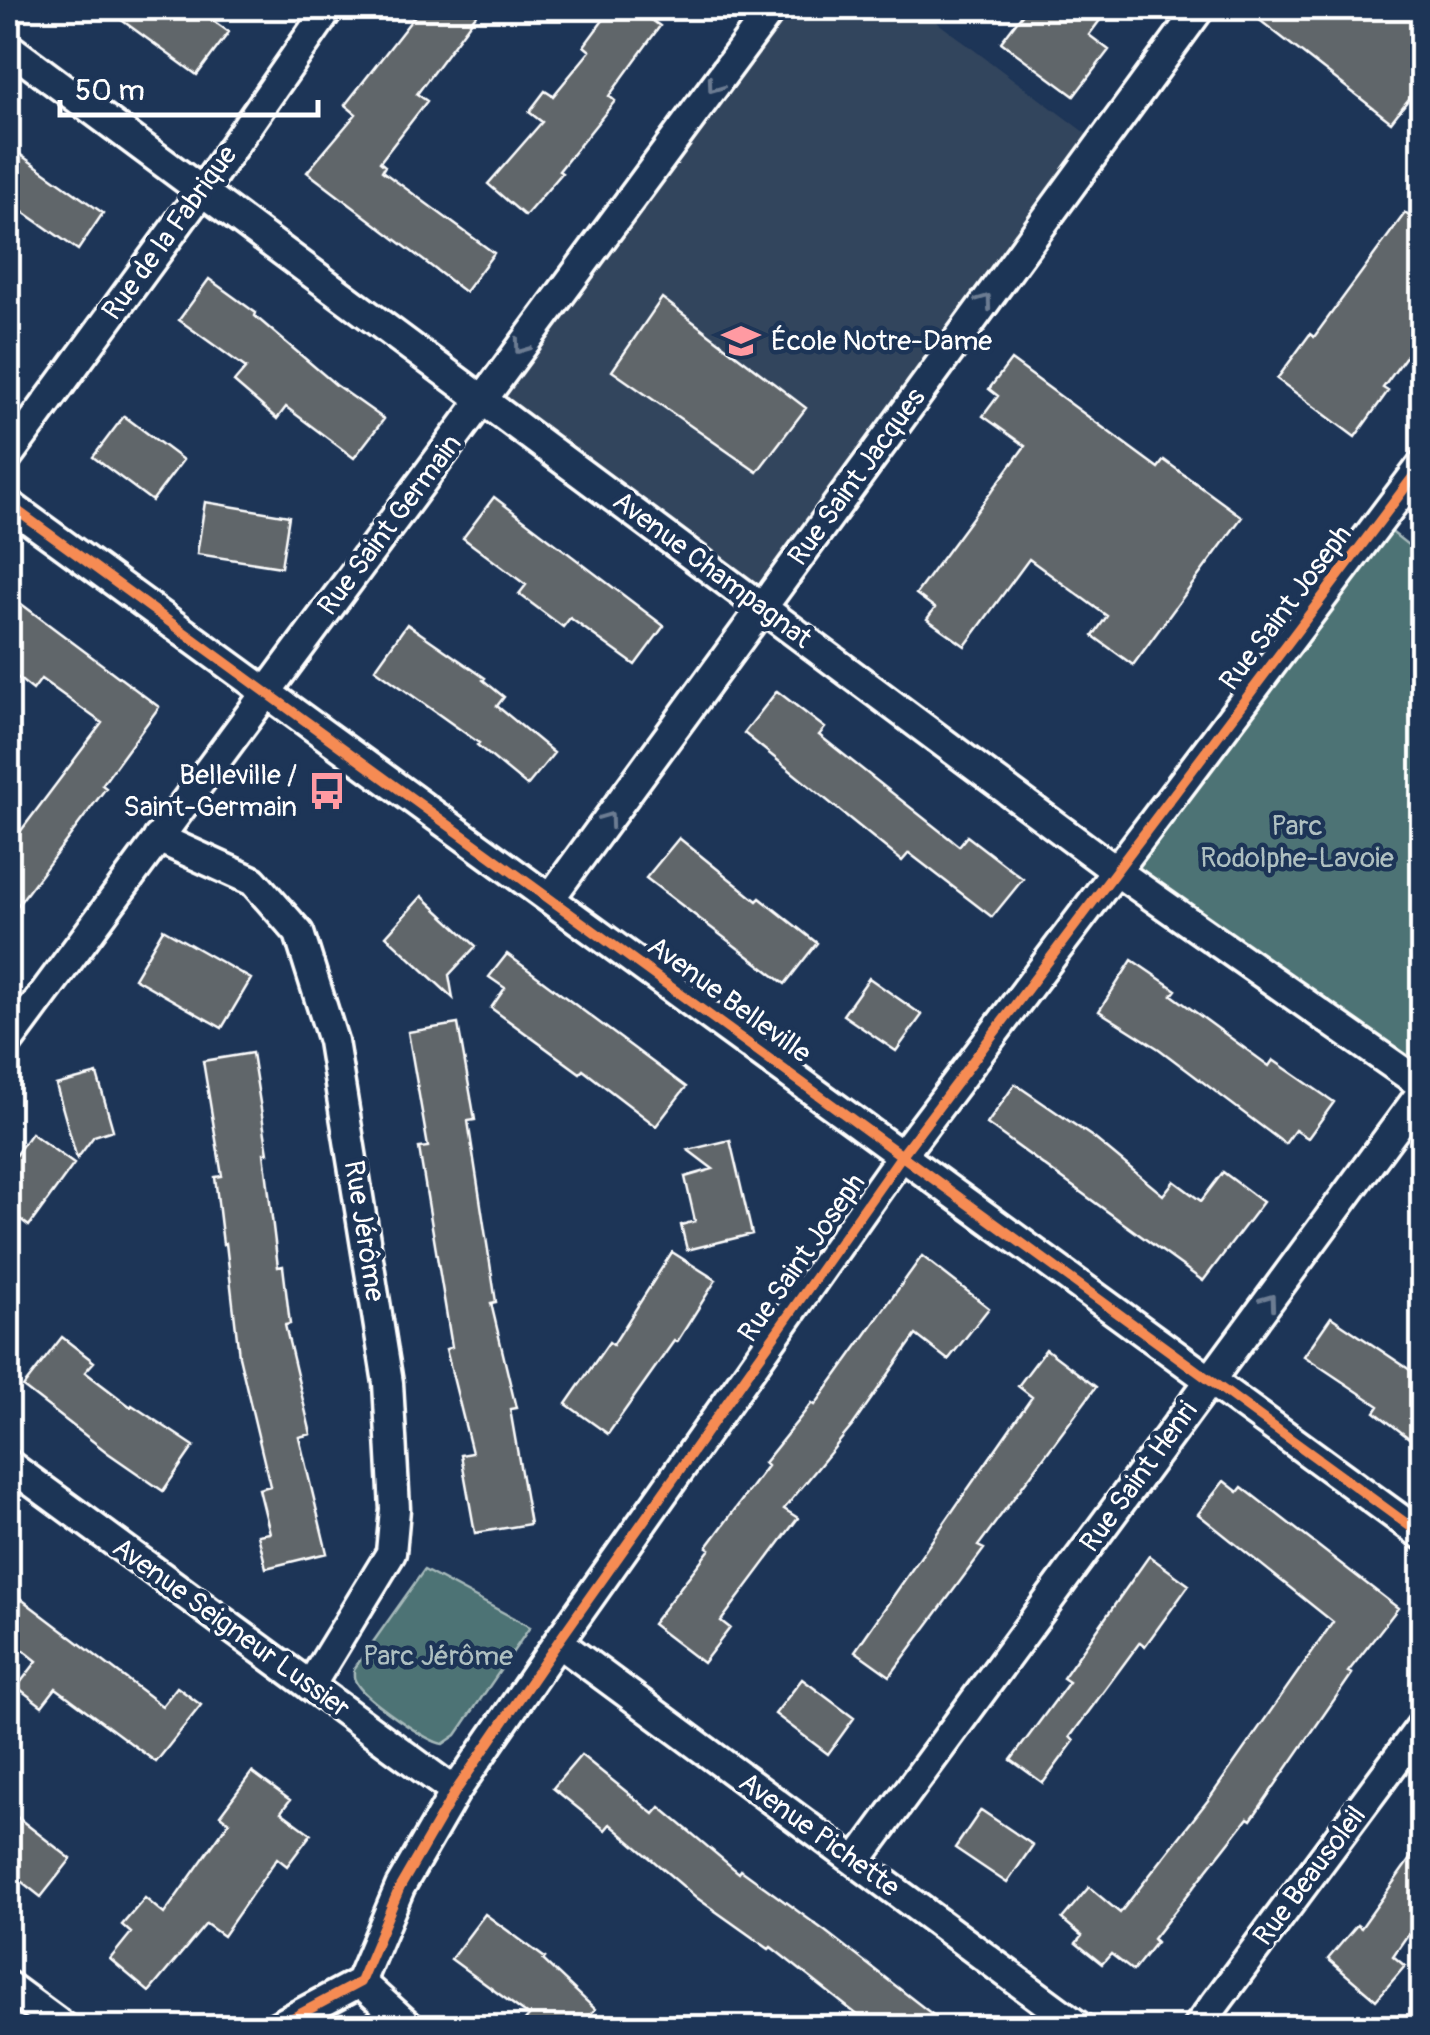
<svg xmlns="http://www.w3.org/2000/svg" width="1430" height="2035" font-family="Pangolin,sans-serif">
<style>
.built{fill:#31445d}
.green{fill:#4e7375;stroke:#a6b9ba;stroke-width:2.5}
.building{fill:#60666b;stroke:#fff;stroke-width:2.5}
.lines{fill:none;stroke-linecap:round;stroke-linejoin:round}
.street-casing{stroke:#fff;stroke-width:35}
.street{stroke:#1d3557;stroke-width:28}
.cycleway-casing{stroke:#1d3557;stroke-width:16}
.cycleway{stroke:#f68b52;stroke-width:10}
.oneway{stroke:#6c7c92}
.labels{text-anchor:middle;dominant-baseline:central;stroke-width:9;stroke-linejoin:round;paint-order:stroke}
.street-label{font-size:28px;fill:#fff;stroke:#1d3557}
.poi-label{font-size:28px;fill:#fff;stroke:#1d3557;text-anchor:start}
.park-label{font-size:28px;fill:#afc0c1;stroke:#1d3557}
</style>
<rect width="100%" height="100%" fill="#1d3557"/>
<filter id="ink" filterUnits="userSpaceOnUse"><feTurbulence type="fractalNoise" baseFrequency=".01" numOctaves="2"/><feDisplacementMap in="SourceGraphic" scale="20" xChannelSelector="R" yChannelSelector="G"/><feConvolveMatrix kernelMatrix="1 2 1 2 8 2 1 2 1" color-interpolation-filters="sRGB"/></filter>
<g filter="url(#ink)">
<path class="built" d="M 773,8 L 918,8 L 1100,144 L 762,607 L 482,399 Z"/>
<path class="green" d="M 1379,522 L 1422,556 L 1422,1085 L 1116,871 Z
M 424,1570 L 530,1627 L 456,1735 L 443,1744 C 427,1742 366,1699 357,1684 C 353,1677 354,1677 354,1669 Z"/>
<path class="building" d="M 105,8 L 195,8 L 229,32 L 197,75 Z
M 421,8 L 481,8 L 417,94 L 427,101 L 380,162 L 385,166 L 382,171 L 494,253 L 465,292 L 307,172 L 356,114 L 345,105 Z
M 612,8 L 635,8 L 660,26 L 609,96 L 615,101 L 559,171 L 562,173 L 525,216 L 488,184 L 542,122 L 529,112 L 545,91 L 553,96 L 590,51 L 584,46 Z
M 1027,8 L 1109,8 L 1089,35 L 1109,50 L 1074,96 L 1001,42 Z
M 1244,8 L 1422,8 L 1422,82 L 1391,122 Z
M 8,146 L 103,213 L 78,250 L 8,201 Z
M 1405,213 L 1422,226 L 1422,334 L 1383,388 L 1388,391 L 1355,437 L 1277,379 L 1310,334 L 1314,337 Z
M 209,279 L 256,313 L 255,316 L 336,385 L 384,419 L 354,458 L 286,407 L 277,419 L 234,382 L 246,368 L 179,320 Z
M 662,298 L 806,408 L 757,472 L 612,371 Z
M 1011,360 L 1158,468 L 1164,460 L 1242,517 L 1133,665 L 1093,636 L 1107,616 L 1029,559 L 965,646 L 927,619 L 935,608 L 916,594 L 1025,446 L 983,416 L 998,396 L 989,389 Z
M 124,416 L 183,460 L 152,501 L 93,457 Z
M 494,497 L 664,626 L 635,665 L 570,618 L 563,627 L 519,594 L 526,585 L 463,538 Z
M 205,502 L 289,516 L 281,567 L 197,554 Z
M 8,594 L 159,707 L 102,785 L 106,788 L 8,918 L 8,848 L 102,723 L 41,679 L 33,690 L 8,670 Z
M 407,624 L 485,678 L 483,680 L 504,697 L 497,706 L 554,753 L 527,786 L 477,745 L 479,743 L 375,669 Z
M 777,691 L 825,728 L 819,735 L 959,846 L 967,836 L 1023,879 L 992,917 L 909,853 L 902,861 L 744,733 Z
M 679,838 L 757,901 L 760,898 L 817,943 L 785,984 L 646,878 Z
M 422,896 L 476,946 L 449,975 L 453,998 L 386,936 Z
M 163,929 L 251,979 L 222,1028 L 134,978 Z
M 507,954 L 686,1087 L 656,1126 L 583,1070 L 580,1073 L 491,1008 L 505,988 L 489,977 Z
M 1132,960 L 1176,990 L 1172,995 L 1269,1066 L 1273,1060 L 1334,1102 L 1308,1138 L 1295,1130 L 1285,1144 L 1159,1049 L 1099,1011 Z
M 869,978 L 922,1015 L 896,1051 L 843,1015 Z
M 458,1024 L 475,1120 L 468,1121 L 496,1302 L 491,1303 L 516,1408 L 510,1409 L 530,1524 L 475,1533 L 461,1455 L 472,1453 L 446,1349 L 452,1347 L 419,1148 L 428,1147 L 408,1032 Z
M 252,1053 L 268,1153 L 264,1153 L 278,1267 L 283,1266 L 290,1324 L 285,1325 L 311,1434 L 299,1437 L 327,1553 L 266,1568 L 258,1535 L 270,1533 L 259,1489 L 270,1486 L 239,1356 L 226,1243 L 223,1244 L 215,1177 L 222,1176 L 203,1061 Z
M 97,1074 L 113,1130 L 94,1136 L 77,1159 L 56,1085 Z
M 1015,1084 L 1094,1138 L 1163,1195 L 1174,1181 L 1201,1201 L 1223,1172 L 1263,1202 L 1203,1281 L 987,1124 Z
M 31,1133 L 74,1164 L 29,1226 L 8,1210 L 8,1166 Z
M 730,1140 L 752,1234 L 687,1250 L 681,1225 L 695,1221 L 685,1177 L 713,1169 L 688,1150 Z
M 672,1252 L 716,1280 L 677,1342 L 674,1341 L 608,1434 L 566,1404 L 609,1342 L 613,1345 Z
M 922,1256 L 989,1308 L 948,1360 L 916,1335 L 853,1425 L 784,1509 L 798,1518 L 721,1621 L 730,1628 L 703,1663 L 652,1624 L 710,1549 L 707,1547 L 767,1466 L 764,1463 L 812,1403 L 815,1405 Z
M 1331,1317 L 1422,1378 L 1422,1448 L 1375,1412 L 1379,1406 L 1304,1356 Z
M 62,1337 L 94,1362 L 85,1372 L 131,1407 L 132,1405 L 194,1446 L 163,1491 L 108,1453 L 23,1387 Z
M 1046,1349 L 1096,1387 L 978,1546 L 984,1549 L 890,1676 L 855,1651 L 1032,1397 L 1018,1386 Z
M 1224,1481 L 1238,1492 L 1242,1487 L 1398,1608 L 1348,1672 L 1352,1674 L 1251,1820 L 1248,1818 L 1153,1939 L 1156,1942 L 1133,1971 L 1111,1954 L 1102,1964 L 1076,1943 L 1082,1936 L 1062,1919 L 1089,1887 L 1120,1913 L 1209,1799 L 1333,1622 L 1198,1514 Z
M 1149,1556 L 1189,1585 L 1145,1646 L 1140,1642 L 1070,1737 L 1074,1741 L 1043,1783 L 1011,1760 L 1069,1682 L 1063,1678 Z
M 8,1589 L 162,1706 L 177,1687 L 201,1705 L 156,1762 L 56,1688 L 42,1706 L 17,1687 L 37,1661 L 8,1638 Z
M 802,1679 L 854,1718 L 828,1754 L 775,1714 Z
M 581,1755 L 654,1814 L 660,1807 L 739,1873 L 741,1870 L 825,1931 L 950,2028 L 874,2028 L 771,1947 L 769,1949 L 697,1898 L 610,1824 L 605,1830 L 553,1788 Z
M 252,1772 L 290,1800 L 281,1812 L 311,1834 L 287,1866 L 277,1858 L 223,1936 L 206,1924 L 149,1992 L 110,1959 L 131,1933 L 122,1925 L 145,1898 L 164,1914 L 229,1822 L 220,1815 Z
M 8,1810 L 71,1859 L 41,1897 L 8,1871 Z
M 981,1810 L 1033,1845 L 1007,1883 L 955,1848 Z
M 1422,1842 L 1422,1914 L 1393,1956 L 1405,1966 L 1376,2000 L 1328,1959 L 1357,1925 L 1361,1928 Z
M 485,1914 L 545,1958 L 543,1960 L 595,2009 L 579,2028 L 519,2028 L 529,2016 L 451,1959 Z"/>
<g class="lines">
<g class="street-casing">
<path id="street" d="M 8,47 L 1116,871 L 1422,1085
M 8,456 L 202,191 L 329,8
M 8,504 L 1422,1535
M 158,838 L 253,881 L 299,933 L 333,1041 L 388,1383 L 395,1509 L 391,1553 L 310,1686
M 551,897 L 1200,8
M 8,1042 L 772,8
M 8,1464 L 455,1792
M 558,1642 L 1081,2028
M 856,1862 L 1422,1092
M 360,1982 L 411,2028
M 8,1986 L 65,2028
M 274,2028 L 360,1982 L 400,1887 L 455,1792 L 558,1642 L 902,1155 L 1422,465
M 1197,2028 L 1422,1725"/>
</g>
<use href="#street" class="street"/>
<g class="cycleway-casing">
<path id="cycleway" d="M 8,504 L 1422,1535
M 274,2028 L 360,1982 L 400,1887 L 455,1792 L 558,1642 L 902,1155 L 1422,465"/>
</g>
<use href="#cycleway" class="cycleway"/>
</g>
<defs><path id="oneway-chevron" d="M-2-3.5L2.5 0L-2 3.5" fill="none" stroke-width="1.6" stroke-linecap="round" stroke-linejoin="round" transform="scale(2.5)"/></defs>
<g class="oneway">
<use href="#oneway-chevron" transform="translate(714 86) rotate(126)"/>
<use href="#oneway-chevron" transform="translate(985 301) rotate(-54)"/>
<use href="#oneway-chevron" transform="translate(521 347) rotate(126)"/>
<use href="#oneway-chevron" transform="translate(608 819) rotate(-54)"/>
<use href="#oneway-chevron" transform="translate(1269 1301) rotate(-54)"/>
</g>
</g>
<defs>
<g id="school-bare" transform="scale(3)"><path d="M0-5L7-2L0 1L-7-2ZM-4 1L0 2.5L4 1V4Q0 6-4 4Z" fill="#ff9aa2" stroke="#1d3557" stroke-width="2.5" paint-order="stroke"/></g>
<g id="bus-bare" transform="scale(3)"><path d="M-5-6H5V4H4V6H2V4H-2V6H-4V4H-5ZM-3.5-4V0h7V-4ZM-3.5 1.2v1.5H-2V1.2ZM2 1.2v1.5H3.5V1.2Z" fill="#ff9aa2" stroke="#1d3557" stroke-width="2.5" paint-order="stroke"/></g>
</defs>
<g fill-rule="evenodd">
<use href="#school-bare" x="741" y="341"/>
<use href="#bus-bare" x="327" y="791"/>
</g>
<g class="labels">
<g class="street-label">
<text transform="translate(170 233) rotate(-54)">Rue de la Fabrique</text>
<text transform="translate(857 477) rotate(-54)">Rue Saint Jacques</text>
<text transform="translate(390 525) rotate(-53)">Rue Saint Germain</text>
<text transform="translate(712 570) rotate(37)">Avenue Champagnat</text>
<text transform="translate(1286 608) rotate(-53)">Rue Saint Joseph</text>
<text transform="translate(729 1000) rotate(36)">Avenue Belleville</text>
<text transform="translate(364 1231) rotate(81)">Rue Jérôme</text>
<text transform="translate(802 1258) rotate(-55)">Rue Saint Joseph</text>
<text transform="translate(1139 1477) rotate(-54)">Rue Saint Henri</text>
<text transform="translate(231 1628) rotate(36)">Avenue Seigneur Lussier</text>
<text transform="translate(819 1835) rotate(36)">Avenue Pichette</text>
<text transform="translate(1310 1876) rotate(-53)">Rue Beausoleil</text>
</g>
<g class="poi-label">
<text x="771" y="341">École Notre-Dame</text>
<text x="297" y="775" text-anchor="end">Belleville /<tspan x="297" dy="32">Saint-Germain</tspan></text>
</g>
<g class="park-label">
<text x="1297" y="826">Parc<tspan x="1297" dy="32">Rodolphe-Lavoie</tspan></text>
<text x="438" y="1656">Parc Jérôme</text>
</g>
</g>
<rect width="1430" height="2035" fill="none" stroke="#1d3557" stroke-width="40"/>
<rect x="20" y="20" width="1390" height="1995" fill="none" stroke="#fff" stroke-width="4" filter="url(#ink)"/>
<path d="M60 100v15h258v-15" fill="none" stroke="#ffffff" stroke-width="5"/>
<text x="75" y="100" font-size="30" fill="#ffffff" stroke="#1d3557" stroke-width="8" paint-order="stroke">50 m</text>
</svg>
